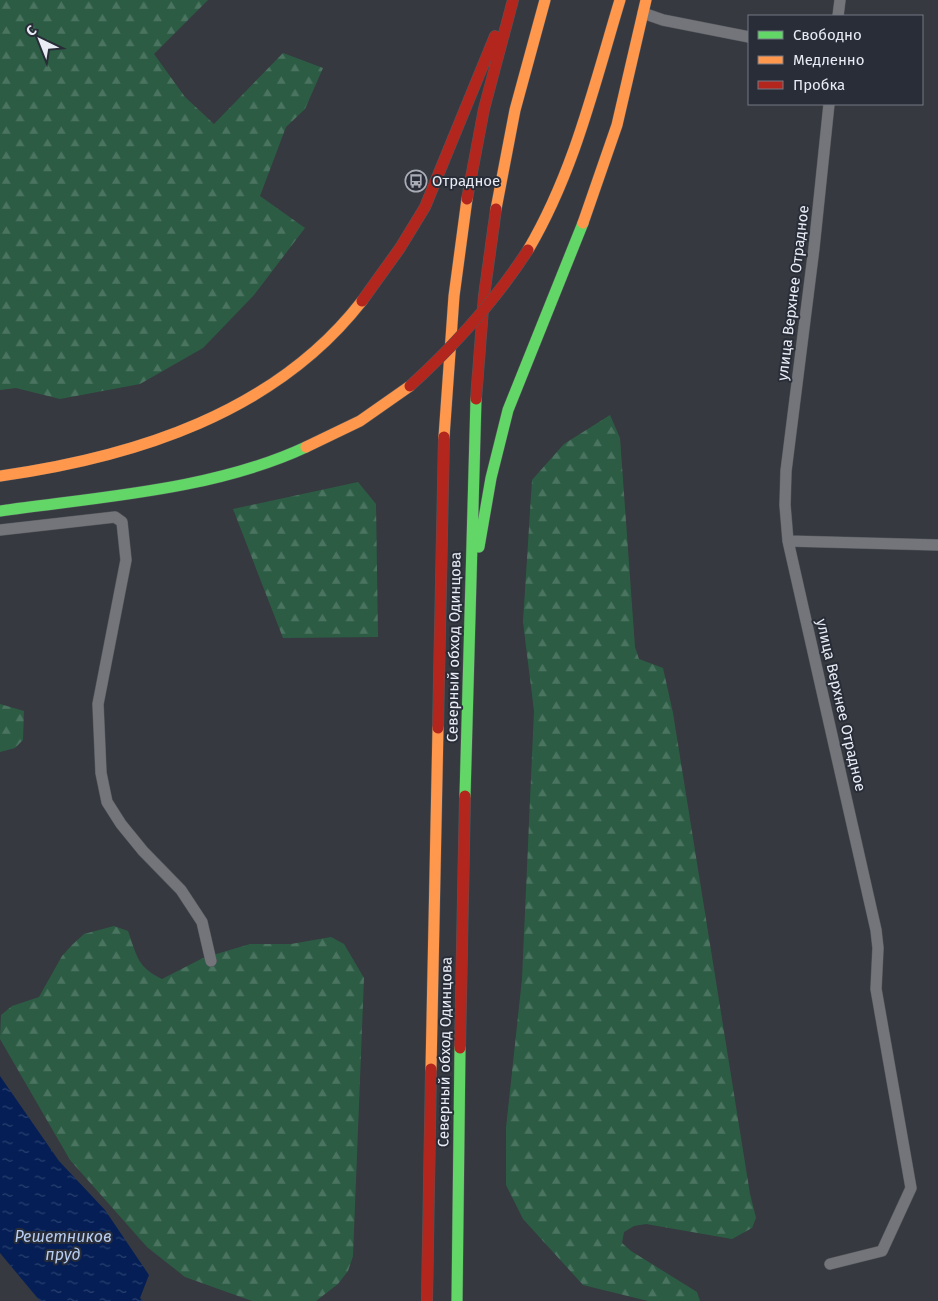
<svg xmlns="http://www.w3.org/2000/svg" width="938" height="1301" font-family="'Fira Sans',sans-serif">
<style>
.forest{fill:url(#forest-firs)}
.water{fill:url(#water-ripples)}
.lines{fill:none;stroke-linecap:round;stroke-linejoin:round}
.street-casing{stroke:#53565b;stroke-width:12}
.fast-casing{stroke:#53565b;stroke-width:12}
.slow-casing{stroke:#53565b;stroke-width:12}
.jam-casing{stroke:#53565b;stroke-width:12}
.street{stroke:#73757b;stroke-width:11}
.fast{stroke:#63d668;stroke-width:11}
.slow{stroke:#ff974d;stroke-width:11}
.jam{stroke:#b3261e;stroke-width:11}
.jam-bridge-casing{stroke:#53565b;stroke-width:12;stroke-linecap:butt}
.jam-bridge{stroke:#b3261e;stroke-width:11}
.labels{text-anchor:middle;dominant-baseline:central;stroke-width:4;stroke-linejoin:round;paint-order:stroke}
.poi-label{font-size:15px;fill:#e9ecf4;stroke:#282d38;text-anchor:start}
.street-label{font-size:15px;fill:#e9ecf4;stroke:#282d38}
.water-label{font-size:16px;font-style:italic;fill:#b7cdf2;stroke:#282d38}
</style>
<defs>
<pattern id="forest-firs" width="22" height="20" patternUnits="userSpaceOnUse" patternTransform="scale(1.25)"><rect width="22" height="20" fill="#2c5d44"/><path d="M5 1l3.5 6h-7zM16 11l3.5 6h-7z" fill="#4b7460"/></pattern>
<pattern id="water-ripples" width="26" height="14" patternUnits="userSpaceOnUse" patternTransform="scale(1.25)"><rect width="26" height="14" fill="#051f56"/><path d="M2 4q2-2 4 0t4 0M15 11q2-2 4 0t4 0" fill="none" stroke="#29406f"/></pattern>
</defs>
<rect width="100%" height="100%" fill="#36393f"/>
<path class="forest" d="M 0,0 L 208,0 L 154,54 L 185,97 L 214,124 L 283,53 L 323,68 L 305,109 L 286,127 L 260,196 L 305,228 L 254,295 L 203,348 L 140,384 L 60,399 L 16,388 L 0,390 Z
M 610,415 L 620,438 L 635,647 L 639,659 L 663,668 L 673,713 L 750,1194 L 756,1218 L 752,1228 L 732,1239 L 646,1224 L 634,1226 L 624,1232 L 622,1243 L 631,1251 L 697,1292 L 700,1301 L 648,1301 L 583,1285 L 523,1219 L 506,1185 L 506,1128 L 522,979 L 534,711 L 523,622 L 532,480 L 564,444 Z
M 358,482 L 376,504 L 378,637 L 283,638 L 233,509 Z
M 0,704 L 24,711 L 23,740 L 15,748 L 0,752 Z
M 114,926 L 128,931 C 137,956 137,967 162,979 L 203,958 L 250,944 L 291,944 L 331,937 L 344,944 L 364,978 L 353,1256 L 348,1271 L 338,1284 L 316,1301 L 252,1301 L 185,1277 L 147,1247 L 70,1160 L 0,1039 L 1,1015 L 12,1006 L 39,997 L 62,956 L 72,945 L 84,934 Z"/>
<path class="water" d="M 0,1076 L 59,1161 L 105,1210 L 149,1275 L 140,1298 L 143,1301 L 40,1301 L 0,1253 Z"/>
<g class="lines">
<g class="street-casing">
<path id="street" d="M 643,13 L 663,20 L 749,37
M 838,16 L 840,0
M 829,104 L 814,248 L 786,471 L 785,505 L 788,541 L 876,930 L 878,948 L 876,989 L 911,1188 L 882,1251 L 830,1264
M 0,530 L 115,517 L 122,522 L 126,560 L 98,704 L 101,773 L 107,802 L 121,824 L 143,851 L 181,890 L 202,922 L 211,961
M 788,541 L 938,545"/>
</g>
<g class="fast-casing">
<path id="fast" d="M 0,511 C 99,497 214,490 306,447
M 479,547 L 491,478 L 508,410 L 583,223
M 465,796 L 476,399
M 457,1301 L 460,1048"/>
</g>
<g class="slow-casing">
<path id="slow" d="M 496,209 L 515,110 L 545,0
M 583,223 L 617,125 L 646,0
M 528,250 C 574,172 594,86 620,0
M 444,437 L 454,296 L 467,199
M 306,447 L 360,421 L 410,386
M 0,476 C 135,457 275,413 362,301
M 431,1069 L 438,728"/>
</g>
<g class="jam-casing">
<path id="jam" d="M 467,199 L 484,109 L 513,0
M 362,301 L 400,248 L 425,207 L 495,36
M 476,399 L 484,296 L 496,209
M 438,728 L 444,437
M 460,1048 L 465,796
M 427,1301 L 431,1069"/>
</g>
<use href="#street" class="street"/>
<use href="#fast" class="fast"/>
<use href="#slow" class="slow"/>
<use href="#jam" class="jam"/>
<g class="jam-bridge-casing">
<path id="jam-bridge" d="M 410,386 C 455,345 495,301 528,250"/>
</g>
<use href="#jam-bridge" class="jam-bridge"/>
</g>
<defs>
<g id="bus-ring" transform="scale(1.125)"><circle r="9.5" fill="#282d38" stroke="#aaadb5" stroke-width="1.5"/><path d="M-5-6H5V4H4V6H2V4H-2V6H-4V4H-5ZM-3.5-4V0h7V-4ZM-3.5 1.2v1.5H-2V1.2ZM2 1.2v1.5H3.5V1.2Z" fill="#aaadb5"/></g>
</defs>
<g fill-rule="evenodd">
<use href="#bus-ring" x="416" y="181"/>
</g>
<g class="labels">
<g class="poi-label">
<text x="432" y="181">Отрадное</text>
</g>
<g class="street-label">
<text transform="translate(793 293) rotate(-83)">улица Верхнее Отрадное</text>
<text transform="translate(454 647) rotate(-89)">Северный обход Одинцова</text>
<text transform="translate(841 705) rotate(77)">улица Верхнее Отрадное</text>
<text transform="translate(445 1052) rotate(-89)">Северный обход Одинцова</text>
</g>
<g class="water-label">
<text x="63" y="1236">Решетников<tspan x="63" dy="18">пруд</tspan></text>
</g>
</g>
<rect x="748" y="15" width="175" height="90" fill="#282d38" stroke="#757983"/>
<rect x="758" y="31" width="25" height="8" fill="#63d668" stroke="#757983"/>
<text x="793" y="40" font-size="15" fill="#e9ecf4">Свободно</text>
<rect x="758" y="56" width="25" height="8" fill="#ff974d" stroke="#757983"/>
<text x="793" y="65" font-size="15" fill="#e9ecf4">Медленно</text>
<rect x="758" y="81" width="25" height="8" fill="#b3261e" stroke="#757983"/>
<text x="793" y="90" font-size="15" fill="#e9ecf4">Пробка</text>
<g transform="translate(40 40) rotate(317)" stroke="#282d38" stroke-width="4" paint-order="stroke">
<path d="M0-4L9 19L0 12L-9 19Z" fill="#e9ecf4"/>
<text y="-8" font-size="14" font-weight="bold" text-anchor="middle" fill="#e9ecf4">С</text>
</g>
</svg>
